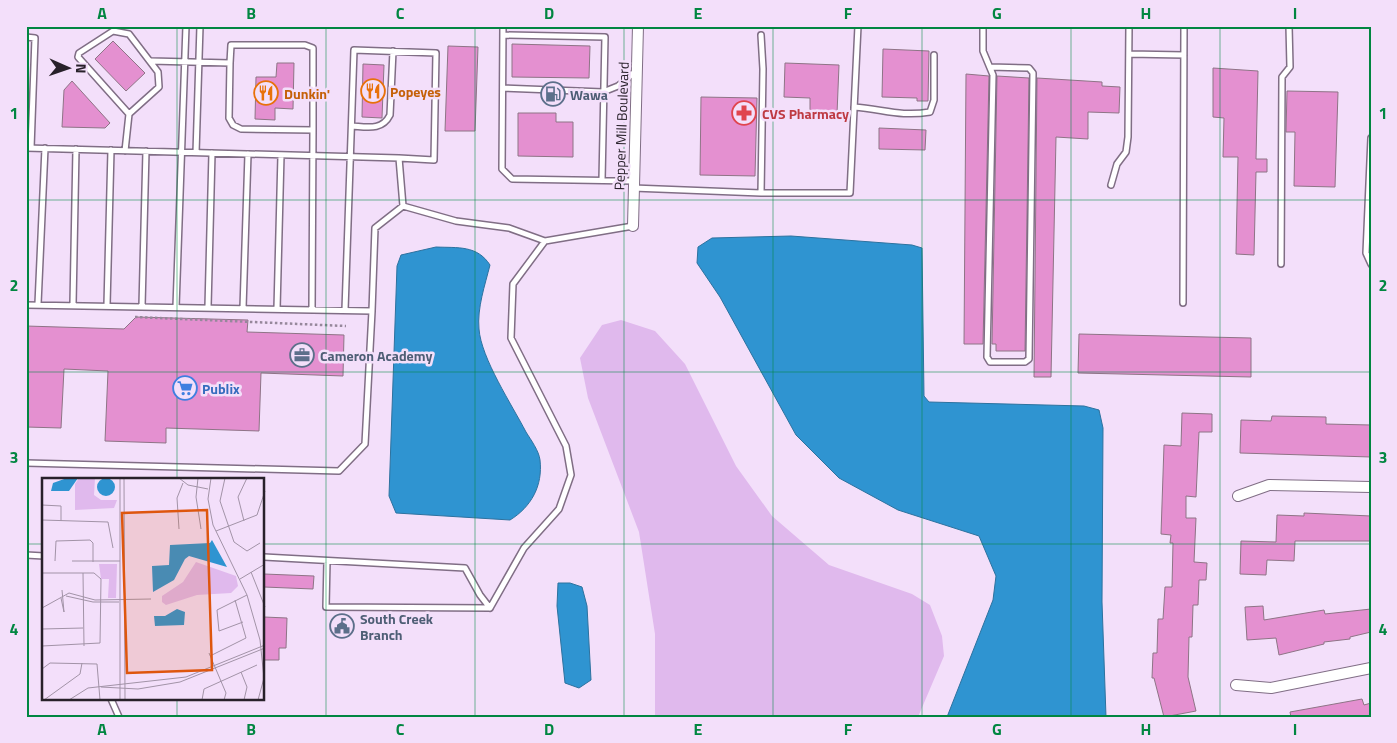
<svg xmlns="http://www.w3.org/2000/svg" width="1397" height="743" font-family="'Titillium Web',sans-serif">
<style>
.green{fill:#e0b9ed}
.water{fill:#2f94d1;stroke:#2d729f}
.building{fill:#e490d0;stroke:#8e7486}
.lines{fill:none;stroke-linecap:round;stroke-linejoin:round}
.lane-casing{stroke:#806e85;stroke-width:8}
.street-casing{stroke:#806e85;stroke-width:12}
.path{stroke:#96889b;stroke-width:2.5;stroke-dasharray:2.5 2.5;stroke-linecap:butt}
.lane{stroke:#fff;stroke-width:5}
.street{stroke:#fff;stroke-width:10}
.grid{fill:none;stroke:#018641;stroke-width:1;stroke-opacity:0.55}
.labels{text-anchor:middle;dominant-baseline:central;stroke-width:5;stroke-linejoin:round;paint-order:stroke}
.food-label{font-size:14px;font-weight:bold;fill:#c56008;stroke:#f3dffa;text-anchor:start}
.service-label{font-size:14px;font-weight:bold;fill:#4e5e75;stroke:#f3dffa;text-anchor:start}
.health-label{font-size:14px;font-weight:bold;fill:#be3a42;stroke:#f3dffa;text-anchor:start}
.street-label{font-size:14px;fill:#28212a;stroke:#f3dffa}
.shop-label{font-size:14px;font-weight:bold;fill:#366cbe;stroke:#f3dffa;text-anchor:start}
.inset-road{fill:none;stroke:#a293a7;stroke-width:1}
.view{fill:#de560e;fill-opacity:0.15;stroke:#de560e;stroke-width:2.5}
.inset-edge{fill:none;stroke:#28212a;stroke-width:2.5}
.neatline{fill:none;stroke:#018641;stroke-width:2}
.grid-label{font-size:16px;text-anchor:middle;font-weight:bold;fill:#018641}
</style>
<rect width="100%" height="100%" fill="#f3dffa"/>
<path class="green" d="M 621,320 L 655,331 L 685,364 L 736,466 L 772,516 L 829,565 L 912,594 L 930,605 L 942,636 L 944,656 L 918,717 L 655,717 L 655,634 L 639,532 L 588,398 L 580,358 L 602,325 Z"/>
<path class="water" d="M 791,236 L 912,245 L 922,248 L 924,396 L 929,402 L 1084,406 L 1099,410 L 1103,428 L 1102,602 L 1106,717 L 947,717 L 993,600 L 996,576 L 979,536 L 898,510 L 839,478 L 796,435 L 720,297 L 697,263 L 698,247 L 712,238 Z
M 436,247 C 458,248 477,245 490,265 C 485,285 477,308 479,329 C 481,358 512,405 526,432 C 531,440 539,451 540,460 C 543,486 531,507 510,520 L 396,513 L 389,496 L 397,266 L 401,255 Z
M 558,583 L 570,583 L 582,587 L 587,606 L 591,680 L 579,688 L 565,683 L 557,606 Z"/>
<path class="building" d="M 113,41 L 145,73 L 126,91 L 95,59 Z
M 512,44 L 590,46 L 589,78 L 512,77 Z
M 448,46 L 478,47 L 475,131 L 445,131 Z
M 883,49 L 929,51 L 928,101 L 917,101 L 917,98 L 882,97 Z
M 277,63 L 294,63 L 293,109 L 275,108 L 275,120 L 255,119 L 256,77 L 276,77 Z
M 785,63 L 839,65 L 837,114 L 810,113 L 810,98 L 784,97 Z
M 363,64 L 384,65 L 382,118 L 362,117 Z
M 1213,68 L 1258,71 L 1256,159 L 1267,159 L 1267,172 L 1256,172 L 1254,255 L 1236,254 L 1238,157 L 1223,157 L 1224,118 L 1213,117 Z
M 966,74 L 989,76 L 983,344 L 964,344 Z
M 997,76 L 1029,78 L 1025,351 L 996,351 L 996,344 L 992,344 Z
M 1037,78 L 1102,82 L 1102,86 L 1120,87 L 1119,113 L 1088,112 L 1088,139 L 1056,137 L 1051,377 L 1034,377 Z
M 72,81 L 110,123 L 105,128 L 62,127 L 64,90 Z
M 1287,91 L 1338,92 L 1335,187 L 1294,186 L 1295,132 L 1286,132 Z
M 701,97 L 757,98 L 755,176 L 700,175 Z
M 518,113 L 556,113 L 556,122 L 573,122 L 573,157 L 518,156 Z
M 879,128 L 926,130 L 925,150 L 879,149 Z
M 136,317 L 248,320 L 247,332 L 344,335 L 343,376 L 261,373 L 259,431 L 166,428 L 166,443 L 105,441 L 108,371 L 64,369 L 61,428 L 26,427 L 26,326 L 124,329 Z
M 1079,334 L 1251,338 L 1251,377 L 1078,373 Z
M 1182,413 L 1212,414 L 1212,432 L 1199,432 L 1196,497 L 1186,496 L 1186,518 L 1196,518 L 1194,562 L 1207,563 L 1206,580 L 1199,580 L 1198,605 L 1193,605 L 1192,637 L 1189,637 L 1188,677 L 1196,711 L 1164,717 L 1154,678 L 1152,678 L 1153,653 L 1157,653 L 1158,619 L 1163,619 L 1165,587 L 1172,587 L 1173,543 L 1170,543 L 1171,535 L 1161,534 L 1164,445 L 1181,446 Z
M 1272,416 L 1326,417 L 1326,424 L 1371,425 L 1371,457 L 1240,453 L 1241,420 L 1271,421 Z
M 1304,513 L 1371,516 L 1371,541 L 1295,541 L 1294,561 L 1267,560 L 1266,575 L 1240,574 L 1241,541 L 1276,542 L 1277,515 L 1304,516 Z
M 264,574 L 314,576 L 313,589 L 264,587 Z
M 1263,606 L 1264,620 L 1324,610 L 1325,614 L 1371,609 L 1371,632 L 1350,637 L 1350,639 L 1324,642 L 1324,644 L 1279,655 L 1276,638 L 1247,640 L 1245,607 Z
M 264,617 L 287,618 L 286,648 L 279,648 L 279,660 L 264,660 Z
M 1362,699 L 1364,705 L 1371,703 L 1371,717 L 1291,717 L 1290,712 Z"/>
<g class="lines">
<g class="lane-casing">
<path id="lane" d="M 503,26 L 502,169 L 512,179 L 634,181
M 983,26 L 983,51 L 993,75 L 987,357 L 990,362 L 1025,362 L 1029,359 L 1033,73 L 1029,68 L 990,67
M 503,35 L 605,37 L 602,180
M 26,37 L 35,38 L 31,148
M 1129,54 L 1184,55
M 151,61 L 230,63 L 229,118 L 233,125 L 241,129 L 313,130 L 313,48 L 305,45 L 231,45 L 230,63
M 503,88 L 603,92 L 618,86 L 636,71
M 854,107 C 883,109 900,117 930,112 L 934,100 L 934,55
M 352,126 C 367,127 382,131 390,115 L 393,51
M 1371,138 L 1366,253 L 1371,264
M 26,148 L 399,158
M 125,151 L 129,114 L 78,57 L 79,53 L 113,31 L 129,34 L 158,72 L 159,87 L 129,114
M 196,153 L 200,26
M 1111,185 L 1117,164 L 1126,152 L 1128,137 L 1129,26
M 633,188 L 761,193 L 850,193 L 858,26
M 761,193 L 763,69 L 761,35
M 403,206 L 456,221 L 509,228 L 545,241
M 1281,264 L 1282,77 L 1290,67 L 1289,26
M 1183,303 L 1184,26
M 38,304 L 45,148
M 73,304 L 76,149
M 26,305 L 372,311 L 375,228 L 403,206 L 399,158 L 434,160 L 436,53 L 354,50 L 345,310
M 107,305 L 111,150
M 142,306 L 146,151
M 176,307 L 186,26
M 208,307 L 212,153
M 243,308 L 248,154
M 277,309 L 281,155
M 312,310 L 313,130
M 26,463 L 339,471 L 365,444 L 372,311
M 26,555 L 44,556
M 264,557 L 465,568 L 480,595 L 490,608
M 327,561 L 326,607 L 490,608
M 490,608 L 524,548 L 559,509 L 571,475 L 566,446 L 511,338 L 513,284 L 545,241 L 633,226
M 111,699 L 119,717"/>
</g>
<g class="street-casing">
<path id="street" d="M 633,226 L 638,26
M 1238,496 L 1269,485 L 1371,487
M 1236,685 L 1271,688 L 1371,668"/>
</g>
<path class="path" d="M 135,317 L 346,326"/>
<use href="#lane" class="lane"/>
<use href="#street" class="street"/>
</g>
<path class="grid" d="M 177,26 L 177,479M 326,26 L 326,717M 475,26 L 475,717M 624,26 L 624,717M 773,26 L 773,717M 922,26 L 922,717M 1071,26 L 1071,717M 1220,26 L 1220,717M 26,200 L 1371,200M 26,372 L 1371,372M 26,544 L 44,544M 264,544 L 1371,544M 177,699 L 177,717"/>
<defs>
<g id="restaurant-ring" transform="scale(1.25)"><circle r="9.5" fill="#f3dffa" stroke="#e8710a" stroke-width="1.5"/><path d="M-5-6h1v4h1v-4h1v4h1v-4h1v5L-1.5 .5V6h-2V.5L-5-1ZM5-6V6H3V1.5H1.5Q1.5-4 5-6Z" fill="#e8710a"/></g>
<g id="fuel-ring" transform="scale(1.25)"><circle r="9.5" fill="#f3dffa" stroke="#5c6f8a" stroke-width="1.5"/><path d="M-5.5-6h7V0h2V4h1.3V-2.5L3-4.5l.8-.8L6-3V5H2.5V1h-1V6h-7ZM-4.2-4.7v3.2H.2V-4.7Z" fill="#5c6f8a"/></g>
<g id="pharmacy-ring" transform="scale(1.25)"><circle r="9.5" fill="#f3dffa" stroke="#e0444e" stroke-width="1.5"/><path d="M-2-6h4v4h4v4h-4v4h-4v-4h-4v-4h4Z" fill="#e0444e"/></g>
<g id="office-ring" transform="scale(1.25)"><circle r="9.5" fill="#f3dffa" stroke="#5c6f8a" stroke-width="1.5"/><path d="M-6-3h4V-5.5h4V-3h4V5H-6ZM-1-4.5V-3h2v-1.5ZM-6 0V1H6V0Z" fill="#5c6f8a"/></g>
<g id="supermarket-ring" transform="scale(1.25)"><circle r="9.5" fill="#f3dffa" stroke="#3f7fe0" stroke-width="1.5"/><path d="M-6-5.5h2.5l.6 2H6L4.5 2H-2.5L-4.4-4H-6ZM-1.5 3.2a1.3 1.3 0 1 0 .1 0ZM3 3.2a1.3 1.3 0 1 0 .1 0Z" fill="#3f7fe0"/></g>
<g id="civic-ring" transform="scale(1.25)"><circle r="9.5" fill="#f3dffa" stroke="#5c6f8a" stroke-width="1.5"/><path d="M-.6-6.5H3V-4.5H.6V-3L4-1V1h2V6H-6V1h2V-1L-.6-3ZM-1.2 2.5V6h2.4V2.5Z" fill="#5c6f8a"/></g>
</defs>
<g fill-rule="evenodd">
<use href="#restaurant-ring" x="373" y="91"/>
<use href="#restaurant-ring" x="266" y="93"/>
<use href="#fuel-ring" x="553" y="94"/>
<use href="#pharmacy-ring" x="744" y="113"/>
<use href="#office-ring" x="302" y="355"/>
<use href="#supermarket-ring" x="185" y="388"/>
<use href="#civic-ring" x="342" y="626"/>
</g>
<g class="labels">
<g class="food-label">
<text x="390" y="91">Popeyes</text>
<text x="284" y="93">Dunkin'</text>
</g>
<g class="service-label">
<text x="570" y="94">Wawa</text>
<text x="320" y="355">Cameron Academy</text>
<text x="360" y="618">South Creek<tspan x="360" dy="16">Branch</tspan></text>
</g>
<g class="health-label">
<text x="762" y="113">CVS Pharmacy</text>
</g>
<g class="street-label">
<text transform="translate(621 126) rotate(-88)">Pepper Mill Boulevard</text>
</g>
<g class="shop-label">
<text x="202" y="388">Publix</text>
</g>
</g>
<g transform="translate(42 478)">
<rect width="222" height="222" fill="#f3dffa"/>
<path d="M 37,0 L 53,0 L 52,17 L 59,22 L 75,22 L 72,30 L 33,32 L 33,6 ZM 154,84 L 194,98 L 196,108 L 189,115 L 155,117 L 124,127 L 120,124 L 120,118 L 141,104 ZM 57,86 L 75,86 L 74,120 L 66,120 L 67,101 L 59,101 Z" fill="#e0b9ed"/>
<path d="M 25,0 L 36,0 L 27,13 L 9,13 L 11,5 ZM55 9a9 9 0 1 1 18 0a9 9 0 1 1-18 0ZM 170,62 L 185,89 L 147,78 L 143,81 L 132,102 L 111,114 L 110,88 L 127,87 L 128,67 L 168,65 ZM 135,131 L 143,134 L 142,147 L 113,148 L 112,138 L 123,138 Z" fill="#2f94d1"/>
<path class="inset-road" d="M 78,0 L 78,222M 82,0 L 83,222M 137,0 L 146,7 L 166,11M 156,0 L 154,19 L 159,51M 169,0 L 166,21 L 171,47 L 205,117 L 218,162 L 222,200 L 216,222M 183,0 L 178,23 L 192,64 L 205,73 L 218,65M 0,27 L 19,28 L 19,43M 0,42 L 66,44 L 71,70M 202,43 L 196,19 L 205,0M 137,51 L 135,20 L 141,5M 174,53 L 215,37 L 223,13M 13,83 L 14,63 L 48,62 L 51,65 L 51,84M 30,83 L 78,83M 209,94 L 223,129M 0,95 L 52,95 L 59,101 L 58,165 L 0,168 L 0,165M 41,95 L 42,168M 198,101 L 223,86M 24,118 L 51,124 L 77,124M 19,120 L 22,134 L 20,112M 0,130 L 27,115 L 53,122 L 109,121M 201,144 L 177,153 L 175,132 L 205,117M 0,151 L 41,150M 167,175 L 184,215 L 182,222M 168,178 L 204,160 L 193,122M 0,191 L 8,185 L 55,186 L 58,222M 199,194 L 205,209 L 202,222M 59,209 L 96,211 L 138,204 L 223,170M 2,222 L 38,196 L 40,185M 27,222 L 46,210 L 144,199 L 223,167M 160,222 L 162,211 L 215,187"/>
<path class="view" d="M 165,32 L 170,192 L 85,195 L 80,35 Z"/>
<rect width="222" height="222" class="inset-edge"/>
</g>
<rect width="1397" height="743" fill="none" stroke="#f3dffa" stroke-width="55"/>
<g transform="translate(68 68) rotate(92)" stroke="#f3dffa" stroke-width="4" paint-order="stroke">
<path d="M0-4L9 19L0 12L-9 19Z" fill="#28212a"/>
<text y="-8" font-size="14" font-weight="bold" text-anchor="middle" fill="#28212a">N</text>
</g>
<rect x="28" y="28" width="1342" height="688" class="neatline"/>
<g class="grid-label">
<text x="102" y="19">A</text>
<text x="251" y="19">B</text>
<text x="400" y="19">C</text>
<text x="549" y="19">D</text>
<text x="698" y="19">E</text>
<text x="848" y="19">F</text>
<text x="997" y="19">G</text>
<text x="1146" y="19">H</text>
<text x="1295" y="19">I</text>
<text x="14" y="119">1</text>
<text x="1383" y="119">1</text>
<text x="14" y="291">2</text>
<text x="1383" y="291">2</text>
<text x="14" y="463">3</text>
<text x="1383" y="463">3</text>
<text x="14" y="635">4</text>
<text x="1383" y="635">4</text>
<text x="102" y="735">A</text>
<text x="251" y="735">B</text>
<text x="400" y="735">C</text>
<text x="549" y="735">D</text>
<text x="698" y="735">E</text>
<text x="848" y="735">F</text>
<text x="997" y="735">G</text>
<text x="1146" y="735">H</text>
<text x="1295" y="735">I</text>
</g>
</svg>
